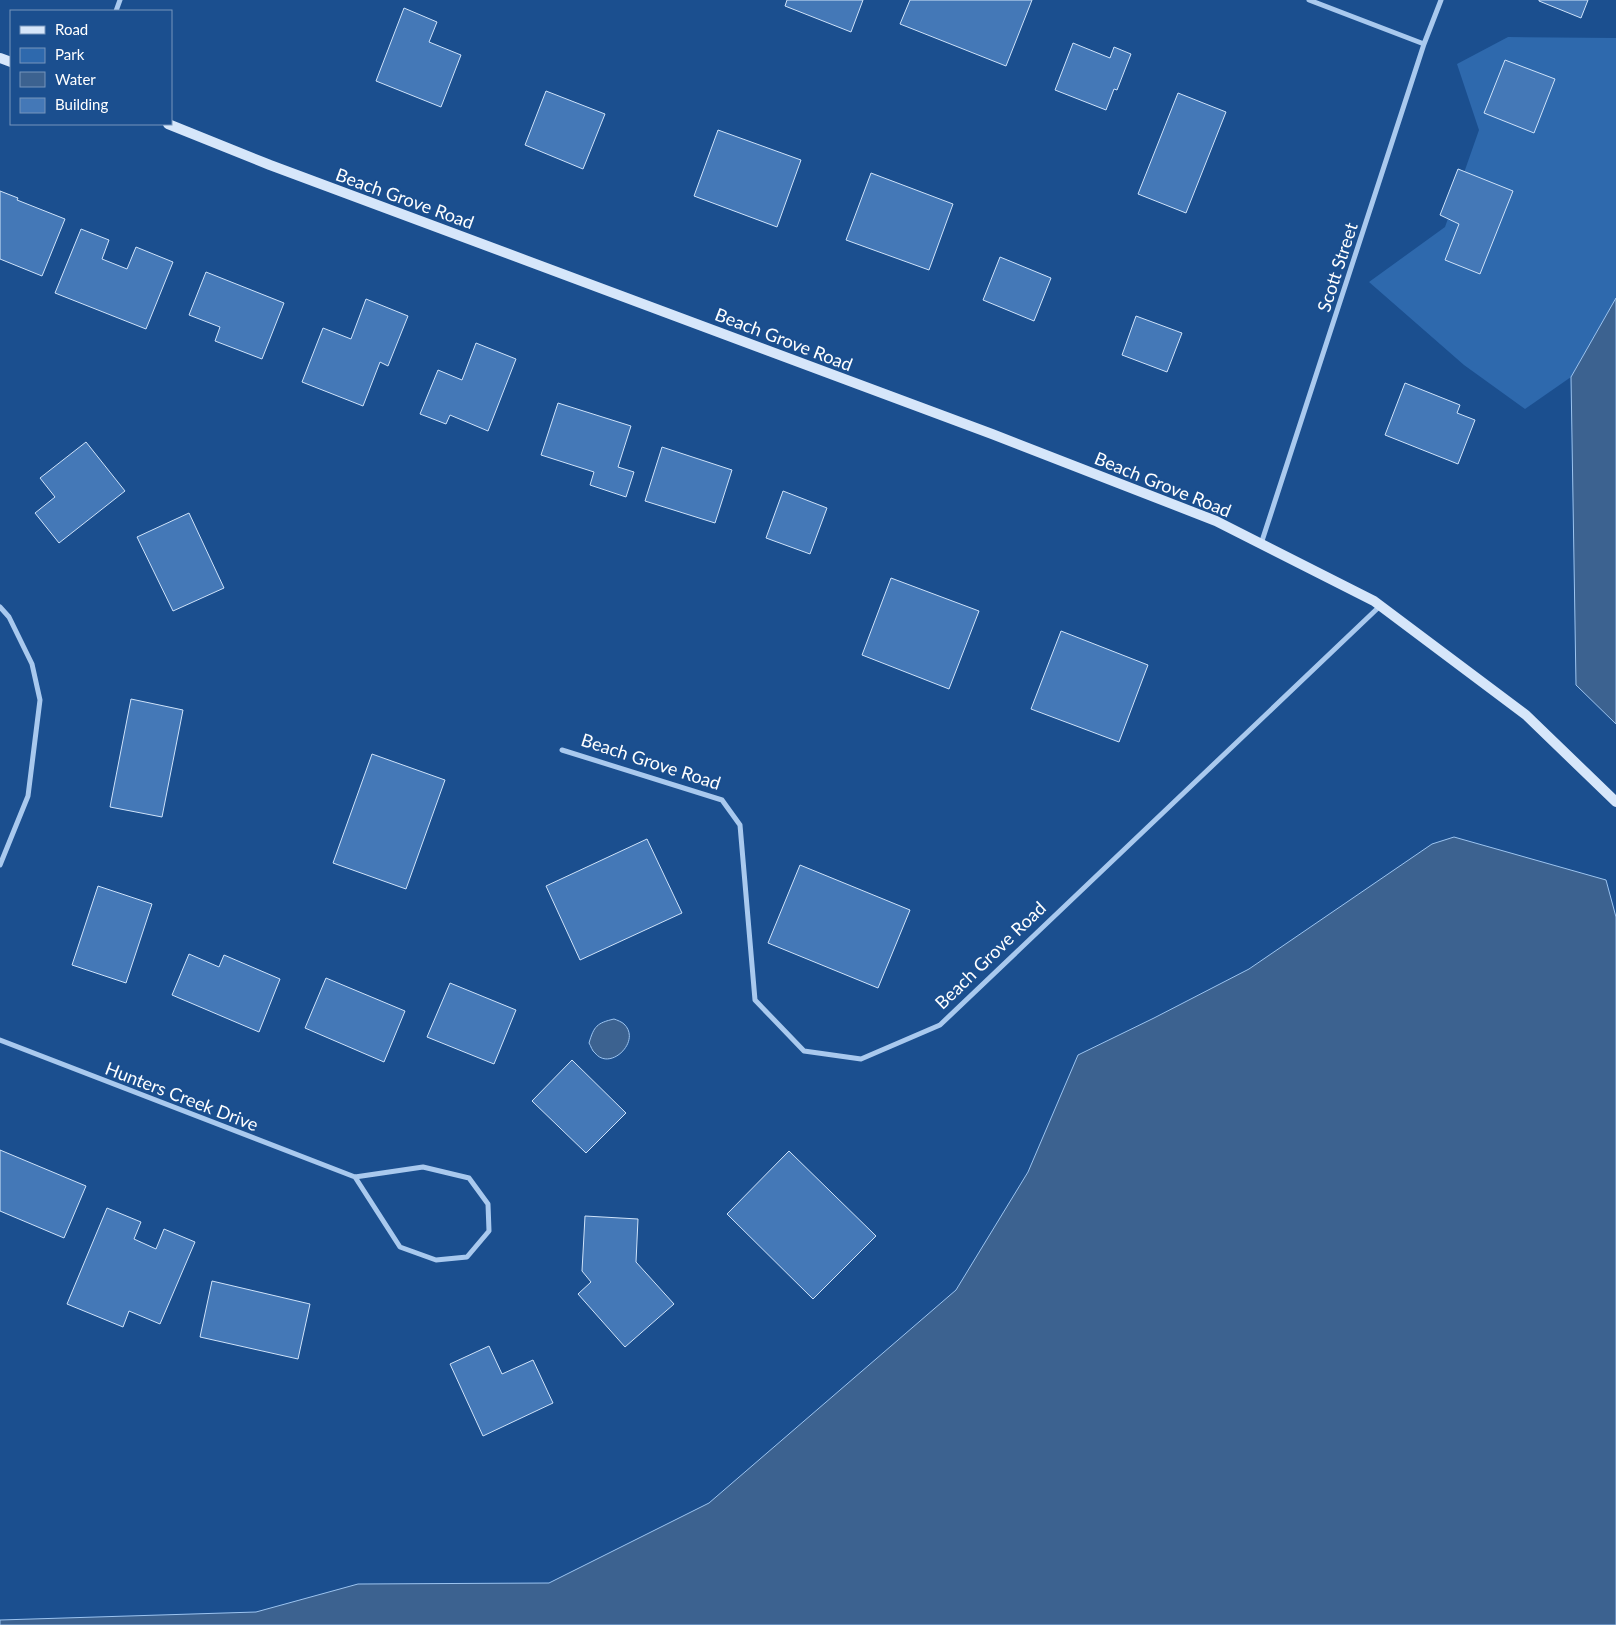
<svg xmlns="http://www.w3.org/2000/svg" width="1616" height="1625" font-family="Lato,sans-serif">
<style>
.green{fill:#2e69ad}
.water{fill:#3c6290;stroke:#9cc4f0}
.building{fill:#4478b7;stroke:#cfe3fa}
.lines{fill:none;stroke-linecap:round;stroke-linejoin:round}
.street{stroke:#a9c9ee;stroke-width:5}
.secondary{stroke:#d6e6fa;stroke-width:10}
.labels{text-anchor:middle;dominant-baseline:central;stroke-width:4;stroke-linejoin:round;paint-order:stroke}
.street-label{font-size:18px;fill:#fff;stroke:#1b4f8f}
</style>
<rect width="100%" height="100%" fill="#1b4f8f"/>
<path class="green" d="M 1508,37 L 1616,38 L 1616,298 L 1571,377 L 1525,409 L 1464,365 L 1369,282 L 1445,227 L 1479,130 L 1457,64 Z"/>
<path class="water" d="M 1616,298 L 1616,724 L 1576,685 L 1571,377 Z
M 1454,837 L 1606,880 L 1616,917 L 1616,1625 L 0,1625 L 0,1620 L 256,1612 L 358,1584 L 549,1583 L 709,1503 L 956,1290 L 1028,1172 L 1078,1055 L 1154,1018 L 1249,969 L 1432,844 Z
M 614,1019 C 617,1020 622,1022 624,1024 C 642,1041 610,1072 595,1053 C 592,1051 591,1046 589,1043 C 594,1026 597,1023 614,1019 Z"/>
<path class="building" d="M 787,0 L 863,0 L 851,32 L 785,6 Z
M 910,0 L 1032,0 L 1006,66 L 900,24 Z
M 1539,0 L 1588,0 L 1581,18 L 1539,1 Z
M 404,8 L 437,22 L 429,42 L 461,55 L 441,107 L 376,81 Z
M 1073,43 L 1110,58 L 1114,47 L 1131,54 L 1117,90 L 1114,89 L 1106,110 L 1055,90 Z
M 1505,60 L 1555,79 L 1534,133 L 1484,113 Z
M 546,91 L 605,114 L 583,169 L 525,145 Z
M 1178,93 L 1226,112 L 1186,213 L 1138,194 Z
M 718,130 L 801,160 L 777,227 L 694,196 Z
M 1458,169 L 1513,191 L 1480,274 L 1445,260 L 1459,224 L 1440,215 Z
M 871,173 L 953,204 L 929,270 L 846,240 Z
M 0,191 L 18,198 L 17,200 L 65,219 L 42,276 L 0,259 Z
M 81,229 L 109,240 L 102,259 L 127,269 L 136,247 L 173,262 L 146,329 L 55,293 Z
M 1000,257 L 1051,278 L 1034,321 L 983,300 Z
M 206,272 L 284,303 L 262,359 L 215,341 L 220,327 L 189,315 Z
M 366,299 L 408,316 L 388,366 L 380,362 L 363,406 L 302,382 L 323,328 L 351,339 Z
M 1136,316 L 1182,333 L 1167,372 L 1122,355 Z
M 476,343 L 516,359 L 488,431 L 450,415 L 446,424 L 420,414 L 438,370 L 462,380 Z
M 1405,383 L 1460,405 L 1457,413 L 1475,420 L 1458,464 L 1385,435 Z
M 558,403 L 631,426 L 618,467 L 634,472 L 626,497 L 590,485 L 594,472 L 541,455 Z
M 86,442 L 125,491 L 59,543 L 35,513 L 55,497 L 40,478 Z
M 662,447 L 732,470 L 715,523 L 645,501 Z
M 783,491 L 827,508 L 810,554 L 766,538 Z
M 189,513 L 224,588 L 173,611 L 137,537 Z
M 891,578 L 979,611 L 949,689 L 862,655 Z
M 1061,631 L 1148,665 L 1119,742 L 1031,709 Z
M 131,699 L 183,710 L 162,817 L 110,807 Z
M 372,754 L 445,780 L 406,889 L 333,863 Z
M 647,839 L 682,913 L 580,960 L 546,886 Z
M 800,865 L 910,910 L 878,988 L 768,943 Z
M 98,886 L 152,904 L 126,983 L 72,965 Z
M 189,954 L 219,967 L 224,955 L 280,979 L 259,1032 L 172,995 Z
M 326,978 L 405,1011 L 384,1062 L 305,1028 Z
M 450,983 L 516,1010 L 494,1064 L 427,1037 Z
M 572,1060 L 626,1113 L 586,1153 L 532,1101 Z
M 0,1150 L 86,1186 L 64,1238 L 0,1211 Z
M 789,1151 L 876,1236 L 813,1299 L 727,1214 Z
M 107,1208 L 141,1222 L 134,1239 L 156,1249 L 164,1229 L 195,1242 L 160,1324 L 129,1311 L 123,1327 L 67,1304 Z
M 585,1216 L 638,1219 L 636,1262 L 674,1304 L 625,1347 L 578,1294 L 591,1282 L 582,1271 Z
M 212,1281 L 310,1304 L 298,1359 L 200,1337 Z
M 489,1346 L 502,1374 L 533,1360 L 553,1403 L 483,1436 L 450,1364 Z"/>
<g class="lines">
<path class="street" d="M 1309,0 L 1424,44
M 116,11 L 120,0
M 1261,544 L 1424,44 L 1441,0
M 0,607 L 9,617 L 32,664 L 40,700 L 28,796 L 0,865
M 562,750 L 722,800 L 740,825 L 755,1000 L 804,1051 L 861,1059 L 940,1025 L 1380,606
M 0,1040 L 355,1177 L 423,1167 L 469,1178 L 488,1204 L 489,1231 L 467,1257 L 436,1260 L 400,1247 L 355,1177"/>
<path class="secondary" d="M 0,58 L 11,62
M 168,124 L 270,165 L 992,434 L 1216,521 L 1374,601 L 1526,715 L 1616,802"/>
</g>
<g class="labels">
<g class="street-label">
<text transform="translate(405 198) rotate(20)">Beach Grove Road</text>
<text transform="translate(1337 267) rotate(-72)">Scott Street</text>
<text transform="translate(784 339) rotate(21)">Beach Grove Road</text>
<text transform="translate(1163 484) rotate(22)">Beach Grove Road</text>
<text transform="translate(651 761) rotate(18)">Beach Grove Road</text>
<text transform="translate(990 955) rotate(-44)">Beach Grove Road</text>
<text transform="translate(182 1096) rotate(21)">Hunters Creek Drive</text>
</g>
</g>
<rect x="10" y="10" width="162" height="115" fill="#1b4f8f" stroke="#7695bc"/>
<rect x="20" y="26" width="25" height="8" fill="#d6e6fa" stroke="#7695bc"/>
<text x="55" y="35" font-size="15" fill="#ffffff">Road</text>
<rect x="20" y="48" width="25" height="15" fill="#2e69ad" stroke="#7695bc"/>
<text x="55" y="60" font-size="15" fill="#ffffff">Park</text>
<rect x="20" y="72" width="25" height="15" fill="#3c6290" stroke="#7695bc"/>
<text x="55" y="85" font-size="15" fill="#ffffff">Water</text>
<rect x="20" y="98" width="25" height="15" fill="#4478b7" stroke="#7695bc"/>
<text x="55" y="110" font-size="15" fill="#ffffff">Building</text>
</svg>
